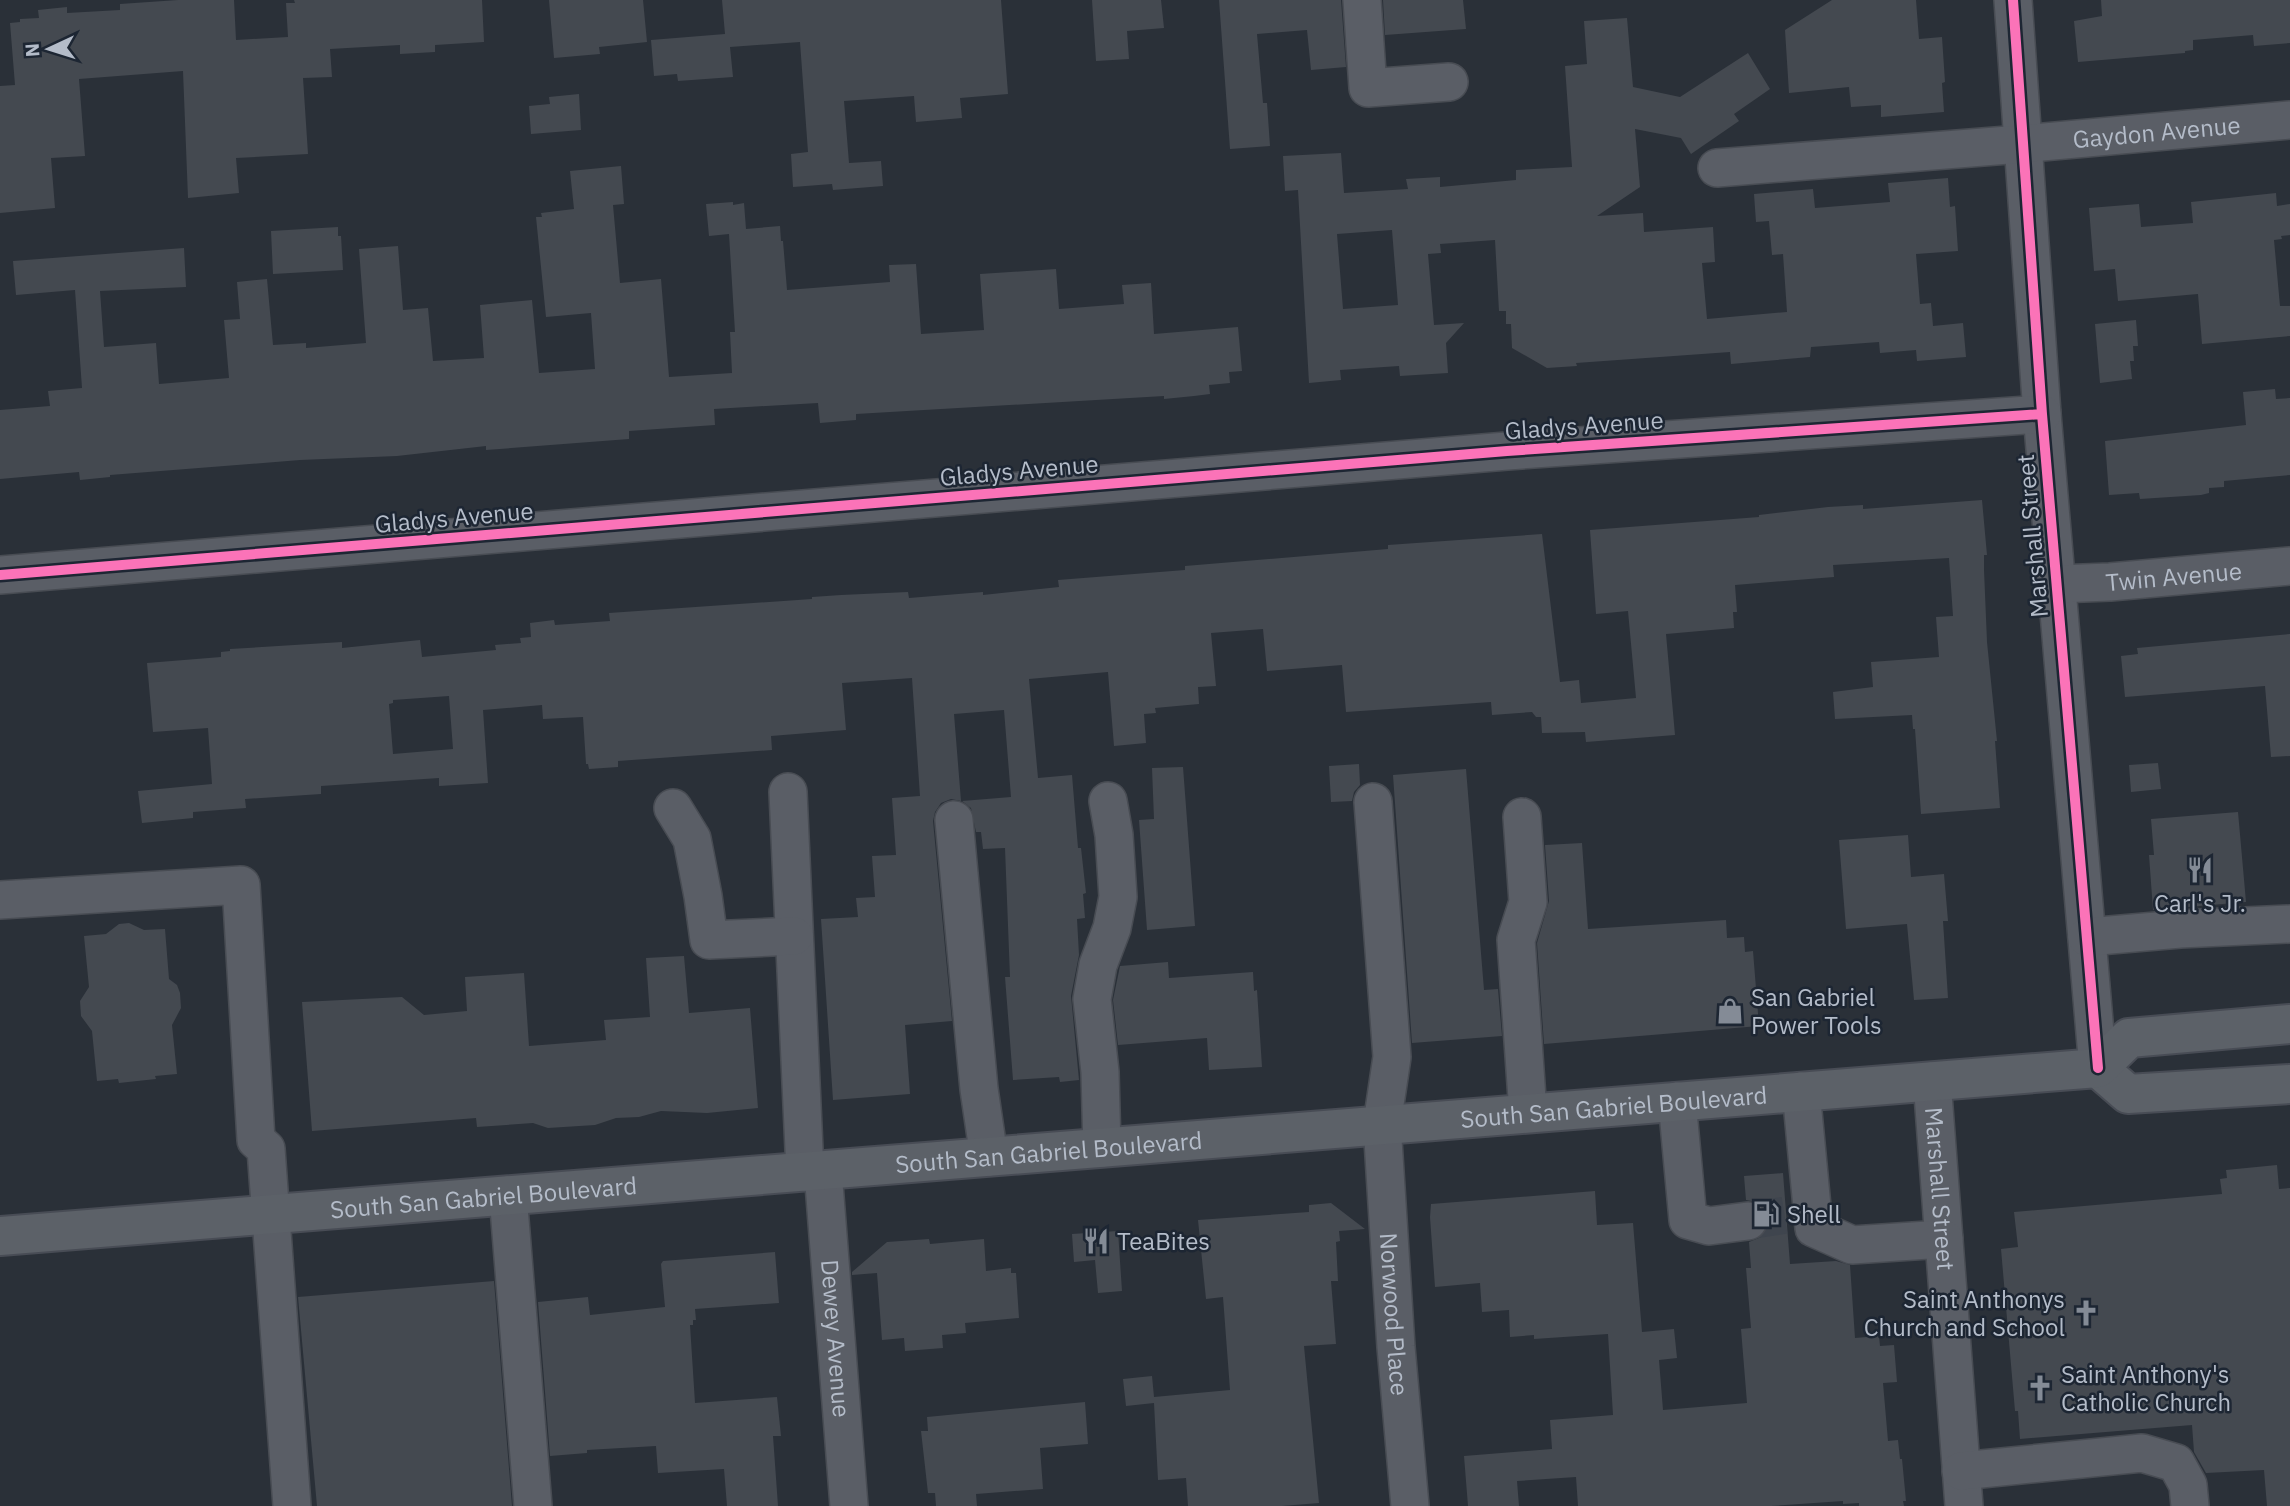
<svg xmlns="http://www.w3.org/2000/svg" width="2290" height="1506" font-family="'IBM Plex Sans',sans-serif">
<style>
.building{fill:#444950;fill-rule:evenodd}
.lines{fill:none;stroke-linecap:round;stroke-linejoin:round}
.minor-tunnel{stroke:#3f454e;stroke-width:37;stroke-dasharray:37 18;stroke-linecap:butt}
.minor-casing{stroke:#484c53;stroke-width:40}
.major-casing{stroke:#484c55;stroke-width:42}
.minor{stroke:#5a5e66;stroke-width:37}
.major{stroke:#5c6168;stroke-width:38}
.cycleway-casing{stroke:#1d2633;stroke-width:15}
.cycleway{stroke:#fb73b8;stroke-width:10}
.labels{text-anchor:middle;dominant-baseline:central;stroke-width:5;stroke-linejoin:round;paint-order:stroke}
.street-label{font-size:24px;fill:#b4bcc9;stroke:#1d2633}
.poi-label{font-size:24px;fill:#b4bcc9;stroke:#1d2633;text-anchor:start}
</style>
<rect width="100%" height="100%" fill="#2a3038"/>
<path class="building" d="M 178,0 L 234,0 L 236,40 L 288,37 L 286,3 L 295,3 L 294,0 L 482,0 L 484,42 L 435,45 L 435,52 L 400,54 L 400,45 L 330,49 L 332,77 L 303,78 L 308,154 L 236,158 L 239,193 L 188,198 L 183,71 L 79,79 L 85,156 L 51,158 L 55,208 L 0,213 L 0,86 L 15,85 L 10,23 L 20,22 L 20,19 L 39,18 L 38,10 L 67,7 L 67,13 L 120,10 L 120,4 Z
M 549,0 L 643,0 L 647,42 L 599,47 L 600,54 L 554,58 Z
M 722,0 L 1001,0 L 1008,94 L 960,98 L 962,118 L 916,122 L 914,96 L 844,101 L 849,163 L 881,161 L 883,186 L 833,190 L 832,184 L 793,187 L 791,154 L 808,152 L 800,42 L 730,47 L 733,77 L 678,81 L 677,74 L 654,76 L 651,40 L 725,34 Z
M 1092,0 L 1161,0 L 1164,28 L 1127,31 L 1129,59 L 1096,61 Z
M 1219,0 L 1341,0 L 1346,67 L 1311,70 L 1307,30 L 1257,34 L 1263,103 L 1267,103 L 1270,146 L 1230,149 Z
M 1383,0 L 1463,0 L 1466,29 L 1385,35 Z
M 1832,0 L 1916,0 L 1919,39 L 1942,37 L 1945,82 L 1942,83 L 1944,112 L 1881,117 L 1881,105 L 1851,107 L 1849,87 L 1789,93 L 1785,30 Z
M 2101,0 L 2290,0 L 2290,43 L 2254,46 L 2253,35 L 2193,40 L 2193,50 L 2185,51 L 2185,53 L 2078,62 L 2074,21 L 2102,16 Z
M 1627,18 L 1633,87 L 1680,97 L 1748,53 L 1770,89 L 1734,114 L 1739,121 L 1691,154 L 1681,138 L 1635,129 L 1640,187 L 1597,216 L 1643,213 L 1644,232 L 1713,227 L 1715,262 L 1702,263 L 1707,319 L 1787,312 L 1783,254 L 1772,255 L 1769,221 L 1756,222 L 1754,194 L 1813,189 L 1815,208 L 1890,202 L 1888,183 L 1948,178 L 1950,207 L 1955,206 L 1958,251 L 1916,254 L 1920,304 L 1931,303 L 1933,326 L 1963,323 L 1966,357 L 1917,361 L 1916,350 L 1880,353 L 1879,342 L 1811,347 L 1810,357 L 1731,364 L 1730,352 L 1576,363 L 1577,366 L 1547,368 L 1512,348 L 1511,324 L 1506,324 L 1506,311 L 1499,311 L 1495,240 L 1440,244 L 1441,253 L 1428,254 L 1434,325 L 1464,323 L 1446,343 L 1448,373 L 1400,376 L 1399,366 L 1340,370 L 1341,380 L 1309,383 L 1298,190 L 1285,191 L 1283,156 L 1341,153 L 1344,193 L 1408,189 L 1406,179 L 1440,177 L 1440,187 L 1516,180 L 1516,170 L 1572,167 L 1565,66 L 1587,64 L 1584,21 ZM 1392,230 L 1398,305 L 1343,309 L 1337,234 Z
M 579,94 L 581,130 L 531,134 L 529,106 L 550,104 L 549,97 Z
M 621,166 L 624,204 L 613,205 L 620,283 L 661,279 L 669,377 L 732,373 L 730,332 L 735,332 L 729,234 L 709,236 L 706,204 L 733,202 L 733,205 L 744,203 L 746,229 L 780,226 L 781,241 L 783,241 L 787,290 L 890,282 L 889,265 L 916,264 L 921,334 L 984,330 L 980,274 L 1056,269 L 1059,309 L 1124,304 L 1122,285 L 1151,283 L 1154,334 L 1238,327 L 1242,371 L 1229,372 L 1230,383 L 1209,385 L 1210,394 L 1194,396 L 1164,399 L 1164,396 L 856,414 L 856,420 L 820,423 L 818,403 L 714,409 L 715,425 L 629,431 L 629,439 L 486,450 L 486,446 L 397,456 L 300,460 L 110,475 L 110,477 L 80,480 L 79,472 L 0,479 L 0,410 L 50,406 L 48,391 L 82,388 L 75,290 L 16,295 L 13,261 L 184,248 L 186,287 L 100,291 L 104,347 L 156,343 L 159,384 L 229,378 L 224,320 L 240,319 L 237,282 L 267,279 L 273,345 L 306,343 L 306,348 L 366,343 L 359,249 L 398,246 L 403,310 L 428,308 L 433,361 L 484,358 L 480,305 L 532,300 L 539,373 L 595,369 L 591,313 L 546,317 L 536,217 L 542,217 L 541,213 L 574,209 L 570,171 Z
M 2276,193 L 2277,206 L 2290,204 L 2290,235 L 2281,236 L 2282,239 L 2274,240 L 2280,306 L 2290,306 L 2290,336 L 2202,344 L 2198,294 L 2118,301 L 2115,269 L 2094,271 L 2089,208 L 2139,204 L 2141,227 L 2193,223 L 2191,202 Z
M 338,227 L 338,236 L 341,236 L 343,270 L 273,274 L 271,231 Z
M 2136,320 L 2138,346 L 2133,346 L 2134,361 L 2130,361 L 2132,379 L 2100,383 L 2095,324 Z
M 2275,389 L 2276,399 L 2290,398 L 2290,475 L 2224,481 L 2224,487 L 2209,488 L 2209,493 L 2201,495 L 2140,499 L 2139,493 L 2109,495 L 2105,441 L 2246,425 L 2243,392 Z
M 1982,500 L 1987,555 L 1984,555 L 1984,570 L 1987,642 L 1997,741 L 1995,741 L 2000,808 L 1921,814 L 1915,729 L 1913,729 L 1912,715 L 1835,719 L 1833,692 L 1873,687 L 1871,662 L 1939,657 L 1936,617 L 1953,616 L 1949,558 L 1833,565 L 1834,577 L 1735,585 L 1737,612 L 1733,612 L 1734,628 L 1666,634 L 1675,735 L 1586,742 L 1585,732 L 1542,733 L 1541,717 L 1536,717 L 1532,712 L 1492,715 L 1491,702 L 1346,712 L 1342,665 L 1267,671 L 1263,629 L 1211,633 L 1216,686 L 1198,687 L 1199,704 L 1155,708 L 1156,713 L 1144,714 L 1146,743 L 1114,746 L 1108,672 L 1029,679 L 1038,778 L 1072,775 L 1078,848 L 1081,848 L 1086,893 L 1083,894 L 1085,918 L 1077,919 L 1079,955 L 1071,996 L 1079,1080 L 1060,1082 L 1059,1077 L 1013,1080 L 1005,977 L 1010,977 L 1005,848 L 983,849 L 981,832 L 976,832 L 971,808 L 962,801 L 1011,797 L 1004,710 L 954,714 L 961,801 L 951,799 L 941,803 L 935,812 L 933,821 L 952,1021 L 905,1025 L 910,1094 L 833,1100 L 821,919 L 858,917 L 856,898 L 875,897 L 872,856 L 896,855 L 892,798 L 920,796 L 912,678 L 842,683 L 846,730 L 771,736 L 772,750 L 618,761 L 618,767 L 589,769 L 588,764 L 586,764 L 583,717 L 543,719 L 542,705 L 483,710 L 488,783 L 439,786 L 439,778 L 321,786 L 321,794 L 245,799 L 246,808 L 193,812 L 193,818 L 142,823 L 138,791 L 212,784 L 208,728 L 153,732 L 147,663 L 221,657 L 221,652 L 230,651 L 230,649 L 342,642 L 342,648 L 420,640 L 422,657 L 496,650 L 495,645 L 521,643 L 520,638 L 531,637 L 530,623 L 554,620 L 555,625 L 610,621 L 609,613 L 812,599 L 812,597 L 841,595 L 908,592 L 909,598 L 983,592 L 983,595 L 1059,587 L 1058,580 L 1185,570 L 1185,566 L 1388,549 L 1388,545 L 1542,534 L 1560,682 L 1579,680 L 1581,703 L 1636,698 L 1628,611 L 1596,614 L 1590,530 L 1759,517 L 1759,515 L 1828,507 L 1863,505 L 1863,509 ZM 449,696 L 453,749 L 393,754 L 389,704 L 393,703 L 393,700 Z
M 2290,634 L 2290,756 L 2271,757 L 2265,686 L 2125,697 L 2121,656 L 2138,654 L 2137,648 Z
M 2158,763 L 2161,789 L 2131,792 L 2129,765 Z
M 1359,764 L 1360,785 L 1354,792 L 1352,801 L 1331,802 L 1329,766 Z
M 1183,767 L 1195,926 L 1147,930 L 1139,820 L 1154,819 L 1152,768 Z
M 1466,769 L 1484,990 L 1498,989 L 1502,1036 L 1412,1043 L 1393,775 Z
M 2238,812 L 2246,902 L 2153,910 L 2149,855 L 2154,855 L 2151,819 Z
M 1908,835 L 1911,877 L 1944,874 L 1948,921 L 1943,921 L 1948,998 L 1914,1000 L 1907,924 L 1846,929 L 1839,840 Z
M 1582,843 L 1588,929 L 1726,920 L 1727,938 L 1744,937 L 1745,952 L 1753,951 L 1759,1026 L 1544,1044 L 1537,943 L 1549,901 L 1545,845 Z
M 129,923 L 144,930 L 165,929 L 169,979 L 177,985 L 180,993 L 181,1008 L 172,1025 L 177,1074 L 155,1076 L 156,1079 L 119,1083 L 118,1079 L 97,1081 L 92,1031 L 81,1016 L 80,1001 L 89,987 L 84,936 L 106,934 L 119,924 Z
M 684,956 L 689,1013 L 750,1008 L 758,1108 L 707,1113 L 661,1111 L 639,1117 L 616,1118 L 595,1125 L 548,1128 L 533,1123 L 477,1127 L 476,1118 L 312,1131 L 302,1002 L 402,997 L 424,1015 L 467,1011 L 465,977 L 524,973 L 529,1046 L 606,1040 L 604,1020 L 650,1017 L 646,958 Z
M 1168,962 L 1169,978 L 1253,972 L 1254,991 L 1257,990 L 1262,1067 L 1209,1070 L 1207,1038 L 1118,1045 L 1113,1000 L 1120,966 Z
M 2277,1165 L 2279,1189 L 2290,1188 L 2290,1506 L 2267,1506 L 2264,1470 L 2206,1473 L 2194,1452 L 2192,1425 L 2020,1439 L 2018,1411 L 2015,1411 L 2001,1249 L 2018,1247 L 2014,1212 L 2222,1194 L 2220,1179 L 2227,1178 L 2226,1170 Z
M 1783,1173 L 1790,1264 L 1836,1261 L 1850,1265 L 1855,1338 L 1879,1336 L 1880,1346 L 1894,1345 L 1897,1382 L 1883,1383 L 1888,1441 L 1898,1440 L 1900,1459 L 1902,1459 L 1906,1501 L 1903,1501 L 1904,1506 L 1859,1506 L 1859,1503 L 1843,1504 L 1843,1501 L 1771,1506 L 1578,1506 L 1576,1477 L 1517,1481 L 1519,1506 L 1468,1506 L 1464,1456 L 1552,1449 L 1550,1420 L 1613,1415 L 1608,1334 L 1534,1339 L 1534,1335 L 1510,1337 L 1509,1310 L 1482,1312 L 1480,1283 L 1435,1287 L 1430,1217 L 1431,1204 L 1595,1191 L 1597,1225 L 1633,1223 L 1642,1332 L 1674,1329 L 1677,1358 L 1659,1360 L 1663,1410 L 1747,1403 L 1741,1329 L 1751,1328 L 1746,1268 L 1751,1268 L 1749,1242 L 1761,1237 L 1768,1228 L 1769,1219 L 1764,1208 L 1757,1202 L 1746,1200 L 1744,1176 Z
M 1331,1203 L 1365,1229 L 1339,1231 L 1340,1241 L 1336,1242 L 1338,1281 L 1331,1281 L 1336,1344 L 1304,1346 L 1319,1503 L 1282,1506 L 1188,1506 L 1186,1478 L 1158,1480 L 1154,1403 L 1126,1406 L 1123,1379 L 1152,1376 L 1154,1397 L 1230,1390 L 1223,1297 L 1206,1299 L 1198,1220 L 1309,1212 L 1309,1205 Z
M 1118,1231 L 1122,1291 L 1098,1293 L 1095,1260 L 1074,1262 L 1072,1234 Z
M 929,1239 L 930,1244 L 984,1239 L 986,1271 L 1011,1268 L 1011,1273 L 1016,1273 L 1019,1318 L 965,1323 L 966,1333 L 942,1335 L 943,1348 L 905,1351 L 904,1338 L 882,1340 L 877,1273 L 852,1275 L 852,1272 L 887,1242 Z
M 775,1252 L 779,1303 L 695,1309 L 696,1320 L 693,1320 L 693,1325 L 690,1325 L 695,1403 L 777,1397 L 781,1436 L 773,1436 L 778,1506 L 727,1506 L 724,1469 L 658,1473 L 656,1446 L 587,1450 L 587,1453 L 550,1456 L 538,1302 L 588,1297 L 590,1315 L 665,1307 L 661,1264 L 663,1261 Z
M 494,1281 L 512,1506 L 317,1506 L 298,1297 Z
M 1085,1402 L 1088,1444 L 1040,1448 L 1043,1489 L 976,1494 L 977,1506 L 936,1506 L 935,1493 L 928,1493 L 921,1431 L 928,1431 L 927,1417 Z"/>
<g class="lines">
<path class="minor-tunnel" d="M 1748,1221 L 1786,1215"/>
<g class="minor-casing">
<g id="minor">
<path d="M 1362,0 L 1368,88 L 1449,82"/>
<path d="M 2013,0 L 2042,414 L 2098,1068"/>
<path id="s1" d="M 1717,168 L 2021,144 L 2290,120"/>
<path d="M 0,575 L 1507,451 L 2042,414"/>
<path id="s2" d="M 2057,584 L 2110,582 L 2290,566"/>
<path d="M 788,792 L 805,1172"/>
<path id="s3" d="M 1373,802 L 1392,1057 L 1382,1124 L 1396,1347 L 1410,1506"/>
<path d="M 673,808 L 692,839 L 703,896 L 709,940 L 794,936"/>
<path d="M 1522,817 L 1528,902 L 1516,940 L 1528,1113"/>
<path d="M 954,820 L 979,1089 L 989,1157"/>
<path d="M 0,900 L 241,885 L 256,1140 L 266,1149 L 292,1506"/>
<path d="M 2087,937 L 2180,929 L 2290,924"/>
<path id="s4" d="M 1932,1081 L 1964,1506"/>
<path d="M 1801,1091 L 1814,1228 L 1852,1245 L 1944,1239"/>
<path d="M 1677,1101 L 1688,1220 L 1709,1226 L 1748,1221"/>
<path d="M 1102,1148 L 1100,1072 L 1092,999 L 1098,965 L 1112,928 L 1118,897 L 1114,835 L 1108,801"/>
<path id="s5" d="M 823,1171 L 849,1506"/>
<path d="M 508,1195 L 533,1506"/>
<path d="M 1961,1471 L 2142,1453 L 2176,1463 L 2188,1485 L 2190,1506"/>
</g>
</g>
<g class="major-casing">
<g id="major">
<path d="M 2098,1068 L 2128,1094 L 2290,1084"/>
<path id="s6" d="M 0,1236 L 2098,1068 L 2129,1038 L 2290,1024"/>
</g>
</g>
<use href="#minor" class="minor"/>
<use href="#major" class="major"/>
<g class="cycleway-casing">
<path id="cycleway" d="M 2013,0 L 2042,414 L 2098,1068
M 0,575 L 1507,451 L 2042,414"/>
</g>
<use href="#cycleway" class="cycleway"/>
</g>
<defs>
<g id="restaurant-bare" transform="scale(2.1)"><path d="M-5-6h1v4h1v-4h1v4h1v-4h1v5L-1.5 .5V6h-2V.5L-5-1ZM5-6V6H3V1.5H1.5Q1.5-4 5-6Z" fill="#848b96" stroke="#1d2633" stroke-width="2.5" paint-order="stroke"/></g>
<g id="shop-bare" transform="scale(2.1)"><path d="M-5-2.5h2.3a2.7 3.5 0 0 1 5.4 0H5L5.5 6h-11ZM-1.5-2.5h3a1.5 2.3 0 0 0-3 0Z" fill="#848b96" stroke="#1d2633" stroke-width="2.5" paint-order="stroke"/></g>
<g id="fuel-bare" transform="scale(2.1)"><path d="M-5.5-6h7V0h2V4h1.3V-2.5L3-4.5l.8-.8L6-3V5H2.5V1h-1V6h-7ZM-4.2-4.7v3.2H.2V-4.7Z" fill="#848b96" stroke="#1d2633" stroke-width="2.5" paint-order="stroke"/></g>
<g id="church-bare" transform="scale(2.1)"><path d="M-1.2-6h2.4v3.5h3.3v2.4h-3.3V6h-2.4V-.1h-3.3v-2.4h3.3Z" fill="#848b96" stroke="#1d2633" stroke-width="2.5" paint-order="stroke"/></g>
</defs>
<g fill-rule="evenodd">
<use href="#restaurant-bare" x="2200" y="870"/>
<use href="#shop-bare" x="1730" y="1011"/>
<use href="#fuel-bare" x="1766" y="1214"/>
<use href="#restaurant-bare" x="1096" y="1241"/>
<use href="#church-bare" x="2086" y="1313"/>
<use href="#church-bare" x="2040" y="1388"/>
</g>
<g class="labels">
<g class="street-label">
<text stroke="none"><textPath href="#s1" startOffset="441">Gaydon Avenue</textPath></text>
<text transform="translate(1584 425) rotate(-4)">Gladys Avenue</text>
<text transform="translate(1019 470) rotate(-5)">Gladys Avenue</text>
<text transform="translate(454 517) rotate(-5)">Gladys Avenue</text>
<text transform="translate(2032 536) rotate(-95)">Marshall Street</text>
<text stroke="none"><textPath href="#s2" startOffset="117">Twin Avenue</textPath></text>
<text stroke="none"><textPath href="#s6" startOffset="1619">South San Gabriel Boulevard</textPath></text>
<text stroke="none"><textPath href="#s6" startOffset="1052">South San Gabriel Boulevard</textPath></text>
<text stroke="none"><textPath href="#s4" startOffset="108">Marshall Street</textPath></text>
<text stroke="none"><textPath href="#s6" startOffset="485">South San Gabriel Boulevard</textPath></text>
<text stroke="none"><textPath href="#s3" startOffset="514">Norwood Place</textPath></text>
<text stroke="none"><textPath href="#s5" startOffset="168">Dewey Avenue</textPath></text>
</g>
<g class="poi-label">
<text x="2200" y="903" text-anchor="middle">Carl's Jr.</text>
<text x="1751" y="997">San Gabriel<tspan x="1751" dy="28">Power Tools</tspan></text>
<text x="1787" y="1214">Shell</text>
<text x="1117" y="1241">TeaBites</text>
<text x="2065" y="1299" text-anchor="end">Saint Anthonys<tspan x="2065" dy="28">Church and School</tspan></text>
<text x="2061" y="1374">Saint Anthony's<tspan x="2061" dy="28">Catholic Church</tspan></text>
</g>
</g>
<g transform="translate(49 49) rotate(266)" stroke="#1d2633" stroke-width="5" paint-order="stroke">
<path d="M0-5L12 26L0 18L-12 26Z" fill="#b4bcc9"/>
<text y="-10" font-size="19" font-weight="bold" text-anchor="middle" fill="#b4bcc9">N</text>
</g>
</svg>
